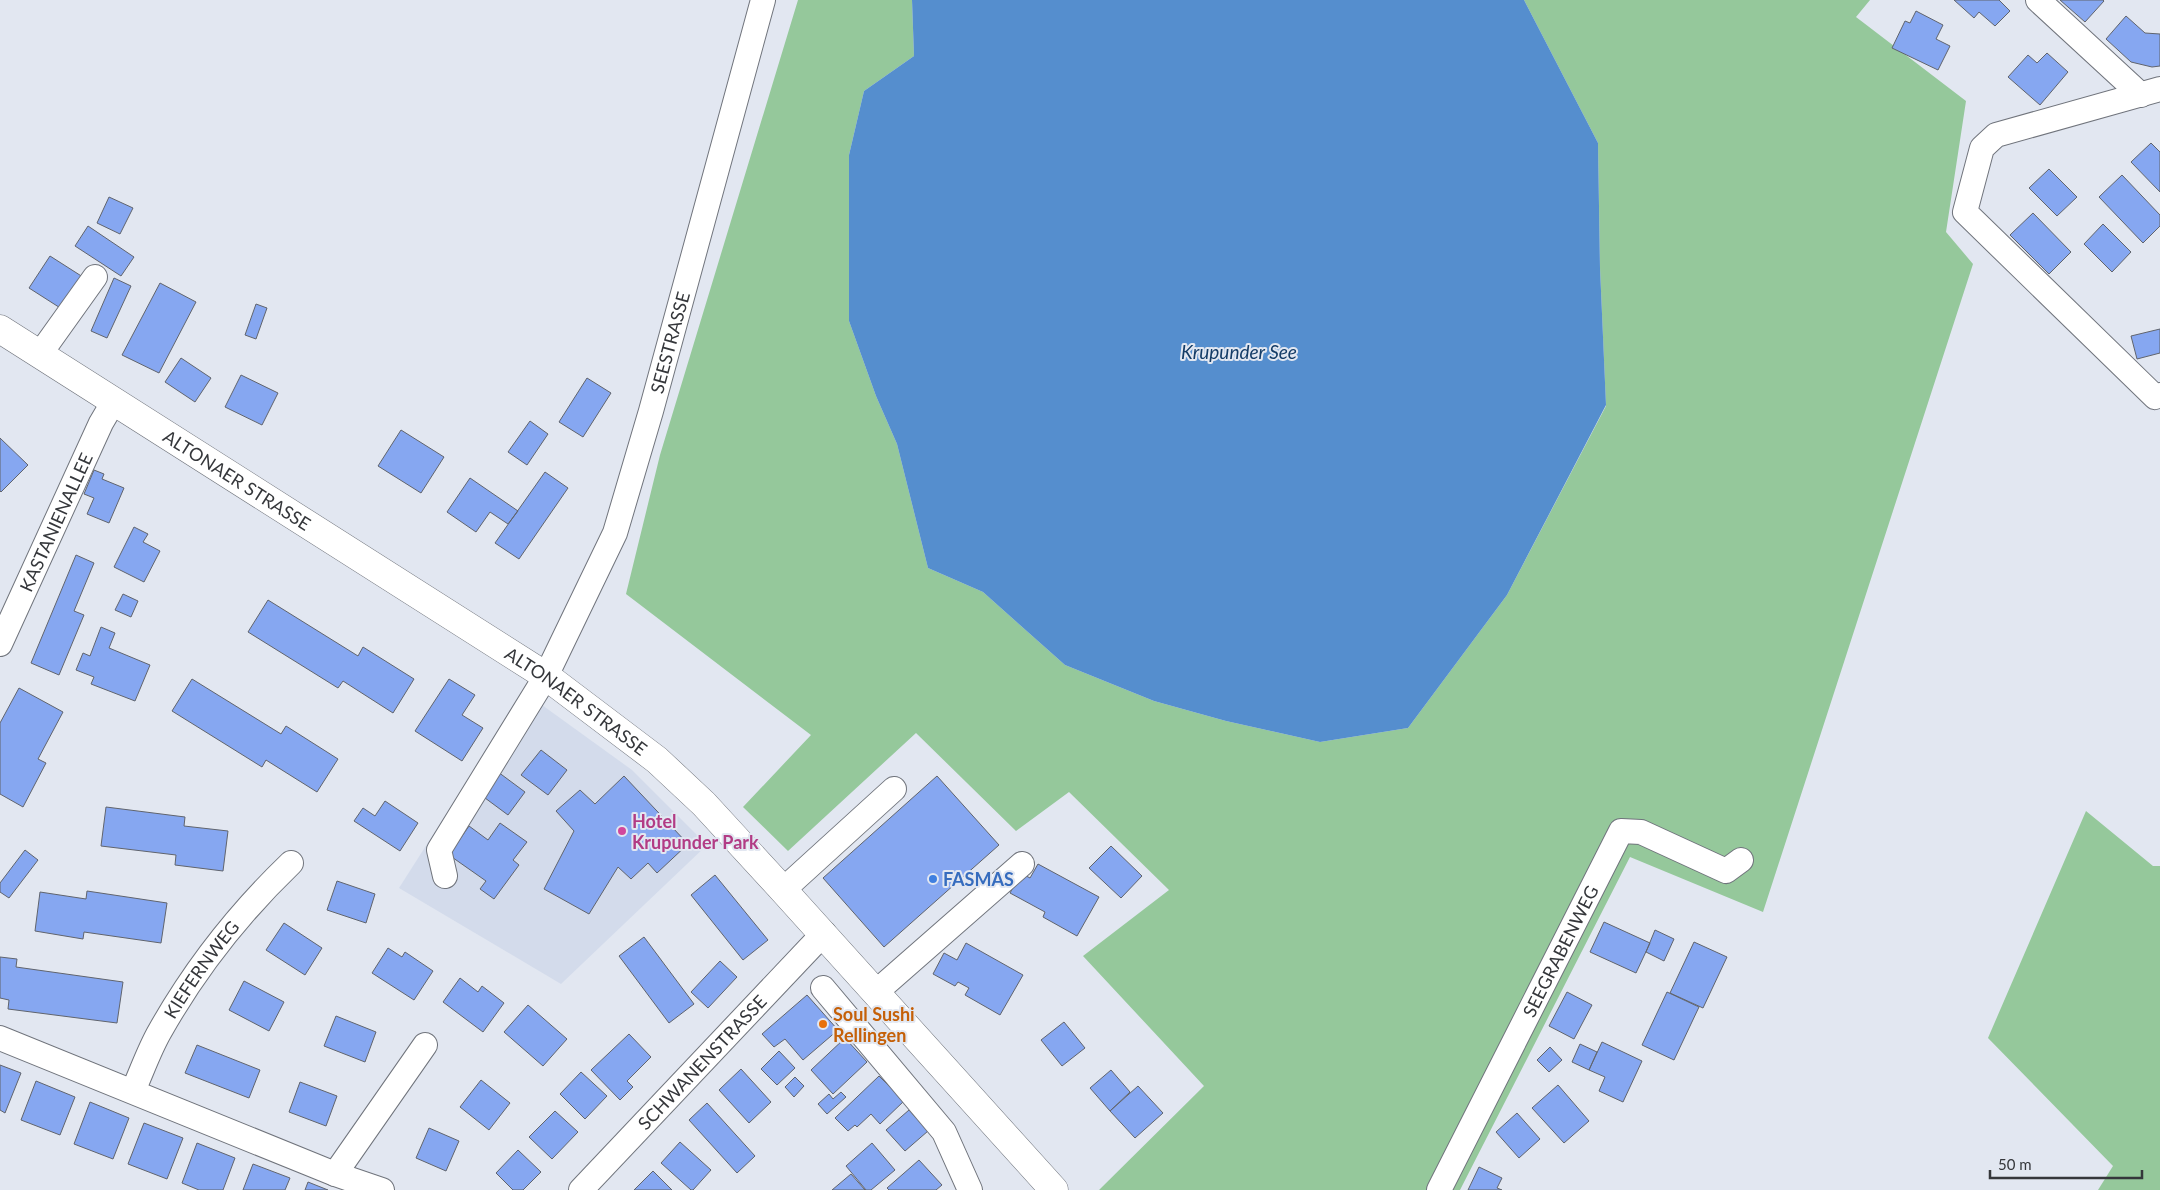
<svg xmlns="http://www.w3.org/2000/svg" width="2160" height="1190" font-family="Lato,sans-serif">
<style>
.built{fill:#d3dbeb}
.green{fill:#95c89b}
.water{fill:#558ece}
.building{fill:#86a7f1;stroke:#60646d}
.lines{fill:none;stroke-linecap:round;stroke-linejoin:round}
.minor-casing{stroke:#70747c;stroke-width:26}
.major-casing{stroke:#70747c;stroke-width:29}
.minor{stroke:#fff;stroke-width:24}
.major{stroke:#fff;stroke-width:28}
.hotel-dot{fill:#d1479c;stroke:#e2e7f1;stroke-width:2}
.shop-dot{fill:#3f7fe0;stroke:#e2e7f1;stroke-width:2}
.food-dot{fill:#e8710a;stroke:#e2e7f1;stroke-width:2}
.labels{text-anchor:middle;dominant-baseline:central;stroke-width:4;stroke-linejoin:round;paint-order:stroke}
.street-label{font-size:18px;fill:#35373b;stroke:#e2e7f1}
.hotel-label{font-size:18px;font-weight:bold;fill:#b23c85;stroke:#e2e7f1;text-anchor:start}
.shop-label{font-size:18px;font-weight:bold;fill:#366cbe;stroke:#e2e7f1;text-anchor:start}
.food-label{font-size:18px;font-weight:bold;fill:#c56008;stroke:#e2e7f1;text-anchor:start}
.water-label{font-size:19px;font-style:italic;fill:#143c67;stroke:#e2e7f1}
</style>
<rect width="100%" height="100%" fill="#e2e7f1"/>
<path class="built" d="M 524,692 L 632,770 L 707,845 L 561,984 L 399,888 Z"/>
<path class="green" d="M 798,0 L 912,0 L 914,56 L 864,91 L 849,155 L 849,321 L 876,396 L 897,444 L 928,568 L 983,592 L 1065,665 L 1154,701 L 1226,721 L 1320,742 L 1408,728 L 1507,595 L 1606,406 L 1600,268 L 1598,143 L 1524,0 L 1870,0 L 1856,17 L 1966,101 L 1946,232 L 1973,264 L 1763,912 L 1630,857 L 1460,1190 L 1099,1190 L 1204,1086 L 1083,956 L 1169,890 L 1069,792 L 1016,831 L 916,733 L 788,851 L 743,807 L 811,735 L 626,594 L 660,455 Z
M 2086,811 L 2153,866 L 2160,866 L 2160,1190 L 2098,1190 L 2113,1166 L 1988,1038 Z"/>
<path class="water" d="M 912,0 L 1524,0 L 1598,143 L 1600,268 L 1606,405 L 1507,595 L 1408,728 L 1320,742 L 1226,721 L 1154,701 L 1065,665 L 983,592 L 928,568 L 897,444 L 876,396 L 849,321 L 849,155 L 864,91 L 914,56 Z"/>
<path class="building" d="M 1954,0 L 1999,0 L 2010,11 L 1995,26 L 1979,12 L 1974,18 Z
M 2060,0 L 2103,0 L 2104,1 L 2085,22 Z
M 1916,11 L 1943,25 L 1936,39 L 1950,46 L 1938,70 L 1892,48 L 1905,21 L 1910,23 Z
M 2126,16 L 2145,33 L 2160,34 L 2160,66 L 2152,67 L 2131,62 L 2106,39 Z
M 2047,53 L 2068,72 L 2040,105 L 2008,77 L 2028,55 L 2037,63 Z
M 2151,143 L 2160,152 L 2160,192 L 2131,162 Z
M 2049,169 L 2077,197 L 2057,216 L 2029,188 Z
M 2122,175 L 2160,215 L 2160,226 L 2143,243 L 2099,197 Z
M 109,197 L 133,208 L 120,234 L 97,223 Z
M 2033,213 L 2071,252 L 2049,274 L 2010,235 Z
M 2103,224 L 2131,252 L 2112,272 L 2084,244 Z
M 88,226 L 134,257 L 121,276 L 75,246 Z
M 50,256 L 86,279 L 65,311 L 29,288 Z
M 114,278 L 131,286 L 107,338 L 91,331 Z
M 160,283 L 196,302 L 159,373 L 122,355 Z
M 256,304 L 267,308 L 256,339 L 245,335 Z
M 2160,329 L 2160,353 L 2137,359 L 2131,336 Z
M 181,358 L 211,378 L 195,402 L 165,382 Z
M 241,375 L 278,393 L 262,425 L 225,407 Z
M 587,378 L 611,393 L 583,437 L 559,422 Z
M 530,421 L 548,434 L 527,465 L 508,452 Z
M 401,430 L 444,457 L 421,493 L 378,466 Z
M 0,438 L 28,465 L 1,492 L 0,491 Z
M 94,470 L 104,474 L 102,479 L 124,488 L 109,523 L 87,514 L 94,498 L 84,494 Z
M 545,472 L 568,488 L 519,559 L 495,543 Z
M 470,478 L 518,511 L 508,524 L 490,512 L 476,532 L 447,512 Z
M 134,527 L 148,534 L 143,542 L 160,551 L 144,582 L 114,567 Z
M 76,555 L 94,563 L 74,611 L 84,615 L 59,675 L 31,663 Z
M 123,594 L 138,601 L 131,617 L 115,610 Z
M 268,600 L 358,656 L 363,647 L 414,679 L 393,713 L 343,681 L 338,688 L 248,632 Z
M 101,627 L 115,633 L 109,648 L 150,665 L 135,701 L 91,684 L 94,677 L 76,670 L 83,653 L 90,656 Z
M 192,679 L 281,734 L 286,726 L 338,759 L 317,792 L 266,760 L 262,767 L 172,711 Z
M 449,679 L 475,695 L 462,715 L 483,728 L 462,761 L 415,731 Z
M 19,688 L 63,712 L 38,759 L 46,763 L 23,807 L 0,794 L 0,723 Z
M 541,750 L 567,770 L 548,795 L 521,775 Z
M 498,772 L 525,792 L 508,815 L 481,795 Z
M 624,776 L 688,844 L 657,873 L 648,863 L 631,879 L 618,867 L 589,914 L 544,889 L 574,831 L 556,811 L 580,790 L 595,804 Z
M 937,776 L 999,845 L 884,947 L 823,878 Z
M 385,801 L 418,823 L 400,851 L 354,821 L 363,808 L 375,816 Z
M 106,807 L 185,817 L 184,826 L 228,831 L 223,871 L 175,865 L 176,855 L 101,846 Z
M 500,823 L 527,842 L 513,860 L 519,865 L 494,899 L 480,889 L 486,881 L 449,855 L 469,826 L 488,840 Z
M 1111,846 L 1142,876 L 1121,898 L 1089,868 Z
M 25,850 L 38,860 L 9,898 L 0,892 L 0,883 Z
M 1038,864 L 1099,897 L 1077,936 L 1043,917 L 1045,912 L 1010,893 L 1021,873 L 1030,878 Z
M 715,875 L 768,940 L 743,960 L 691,895 Z
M 337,881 L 375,894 L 366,923 L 327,910 Z
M 87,891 L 167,903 L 161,943 L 84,932 L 83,939 L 35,931 L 40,892 L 86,899 Z
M 1604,922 L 1650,943 L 1636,973 L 1590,952 Z
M 284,923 L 322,948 L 305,975 L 266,950 Z
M 1655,930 L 1674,939 L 1664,961 L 1646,952 Z
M 644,937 L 694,1004 L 669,1023 L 619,956 Z
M 1694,942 L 1727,957 L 1703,1008 L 1670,993 Z
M 966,943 L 1023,975 L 1000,1015 L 965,995 L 969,988 L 958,982 L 955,986 L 933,974 L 944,953 L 957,960 Z
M 388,948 L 402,957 L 405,952 L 433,971 L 414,1000 L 372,973 Z
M 0,957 L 17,959 L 16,967 L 123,982 L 117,1023 L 8,1009 L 9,1000 L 0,998 Z
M 720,961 L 737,977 L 708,1008 L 691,992 Z
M 460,978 L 478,992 L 482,986 L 504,1003 L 483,1032 L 443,1002 Z
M 244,981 L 284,1002 L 269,1031 L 229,1010 Z
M 1567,992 L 1592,1005 L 1574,1039 L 1549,1026 Z
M 1667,992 L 1699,1007 L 1674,1060 L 1642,1045 Z
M 807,995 L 838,1030 L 803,1060 L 785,1039 L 774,1047 L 762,1034 Z
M 528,1005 L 567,1039 L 543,1066 L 504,1032 Z
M 336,1016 L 376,1032 L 365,1062 L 324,1046 Z
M 1064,1022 L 1085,1048 L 1062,1066 L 1041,1040 Z
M 629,1034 L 651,1057 L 627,1081 L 633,1087 L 620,1100 L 591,1070 Z
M 845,1038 L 867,1062 L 833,1094 L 811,1070 Z
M 1602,1042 L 1642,1061 L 1623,1102 L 1599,1091 L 1605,1077 L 1589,1070 Z
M 1580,1044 L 1597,1052 L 1589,1070 L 1572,1062 Z
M 197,1045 L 260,1070 L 249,1098 L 185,1073 Z
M 1550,1047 L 1562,1060 L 1549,1072 L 1537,1060 Z
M 779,1051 L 795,1068 L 777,1085 L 761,1069 Z
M 0,1065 L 21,1073 L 5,1113 L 0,1110 Z
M 741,1069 L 771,1102 L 749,1123 L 719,1090 Z
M 1111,1070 L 1130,1092 L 1110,1111 L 1090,1088 Z
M 581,1072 L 607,1096 L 585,1119 L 560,1094 Z
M 879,1076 L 904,1101 L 880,1124 L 871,1114 L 857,1127 L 855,1125 L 848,1131 L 835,1118 Z
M 795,1077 L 804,1086 L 794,1097 L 785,1087 Z
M 481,1080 L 510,1103 L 489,1130 L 460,1107 Z
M 36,1081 L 75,1097 L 60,1135 L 21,1120 Z
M 300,1082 L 337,1096 L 326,1126 L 289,1112 Z
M 1558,1085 L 1589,1121 L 1564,1143 L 1532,1108 Z
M 1138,1086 L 1163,1113 L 1135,1138 L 1110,1111 Z
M 841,1092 L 846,1097 L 827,1114 L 818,1104 L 829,1094 L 833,1099 Z
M 90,1102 L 129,1118 L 113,1159 L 74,1144 Z
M 707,1103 L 755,1156 L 737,1173 L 689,1120 Z
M 909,1110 L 928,1131 L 905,1151 L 886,1130 Z
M 555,1111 L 578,1132 L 552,1159 L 529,1137 Z
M 1517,1113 L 1540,1139 L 1519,1158 L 1496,1132 Z
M 144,1123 L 183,1138 L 167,1179 L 128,1164 Z
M 429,1128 L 459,1141 L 446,1171 L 416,1158 Z
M 680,1142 L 711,1170 L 693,1190 L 691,1190 L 661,1163 Z
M 197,1143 L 235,1158 L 223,1190 L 199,1190 L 182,1183 Z
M 872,1143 L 895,1170 L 871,1190 L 866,1190 L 846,1166 Z
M 518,1150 L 541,1172 L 523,1190 L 513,1190 L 496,1173 Z
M 919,1160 L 942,1185 L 936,1190 L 889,1190 L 887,1188 Z
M 253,1164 L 290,1178 L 285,1190 L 243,1190 Z
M 1479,1167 L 1502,1178 L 1497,1188 L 1502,1190 L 1468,1190 Z
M 653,1171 L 672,1190 L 634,1190 Z
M 851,1174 L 865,1190 L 832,1190 Z
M 308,1182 L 328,1190 L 305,1190 Z"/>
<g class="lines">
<g class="minor-casing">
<g id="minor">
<path d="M 2038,0 L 2141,95"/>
<path d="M 2160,89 L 1996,135 L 1982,148 L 1965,212 L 2155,397 L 2160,395"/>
<path d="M 40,354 L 95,277"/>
<path id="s1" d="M 0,644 L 101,423 L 114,401"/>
<path id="s2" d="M 445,876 L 439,850 L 546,676 L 615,533 L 651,411 L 763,0"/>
<path d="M 783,890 L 894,789"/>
<path d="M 823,988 L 944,1132 L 970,1190"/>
<path d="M 876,992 L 1022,864"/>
<path d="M 0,1038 L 335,1174 L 382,1190"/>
<path id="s3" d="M 133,1091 C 142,1071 149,1050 160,1031 C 195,969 240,912 291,863"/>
<path d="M 335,1174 L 425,1045"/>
<path id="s4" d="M 581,1190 L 824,933"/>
<path id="s5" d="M 1439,1190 L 1621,831 L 1641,832 L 1726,871 L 1741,860"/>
</g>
</g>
<g class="major-casing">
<g id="major">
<path id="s6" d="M 0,329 L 546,676 L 657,760 L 704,804 L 783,890 L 1054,1190"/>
</g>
</g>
<use href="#minor" class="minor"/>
<use href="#major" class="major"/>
</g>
<circle class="hotel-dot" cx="622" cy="831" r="5"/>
<circle class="shop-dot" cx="933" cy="879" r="5"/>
<circle class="food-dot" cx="823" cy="1024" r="5"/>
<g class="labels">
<g class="street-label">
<text stroke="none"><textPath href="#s2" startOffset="588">SEESTRASSE</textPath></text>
<text stroke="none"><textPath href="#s6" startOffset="281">ALTONAER STRASSE</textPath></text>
<text stroke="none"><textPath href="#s1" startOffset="134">KASTANIENALLEE</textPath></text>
<text stroke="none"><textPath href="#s6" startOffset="686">ALTONAER STRASSE</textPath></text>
<text stroke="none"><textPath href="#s5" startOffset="268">SEEGRABENWEG</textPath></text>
<text stroke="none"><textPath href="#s3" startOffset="140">KIEFERNWEG</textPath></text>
<text stroke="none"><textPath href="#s4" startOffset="176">SCHWANENSTRASSE</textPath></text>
</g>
<g class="hotel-label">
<text x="632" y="821">Hotel<tspan x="632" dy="21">Krupunder Park</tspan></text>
</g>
<g class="shop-label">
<text x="943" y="879">FASMAS</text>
</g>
<g class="food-label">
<text x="833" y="1014">Soul Sushi<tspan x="833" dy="21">Rellingen</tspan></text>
</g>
<g class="water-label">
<text x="1239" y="351">Krupunder See</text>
</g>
</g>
<path d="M1990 1170v8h152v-8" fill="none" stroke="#35373b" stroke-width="2.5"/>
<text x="1998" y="1170" font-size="15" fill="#35373b" stroke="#e2e7f1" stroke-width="4" paint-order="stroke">50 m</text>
</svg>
